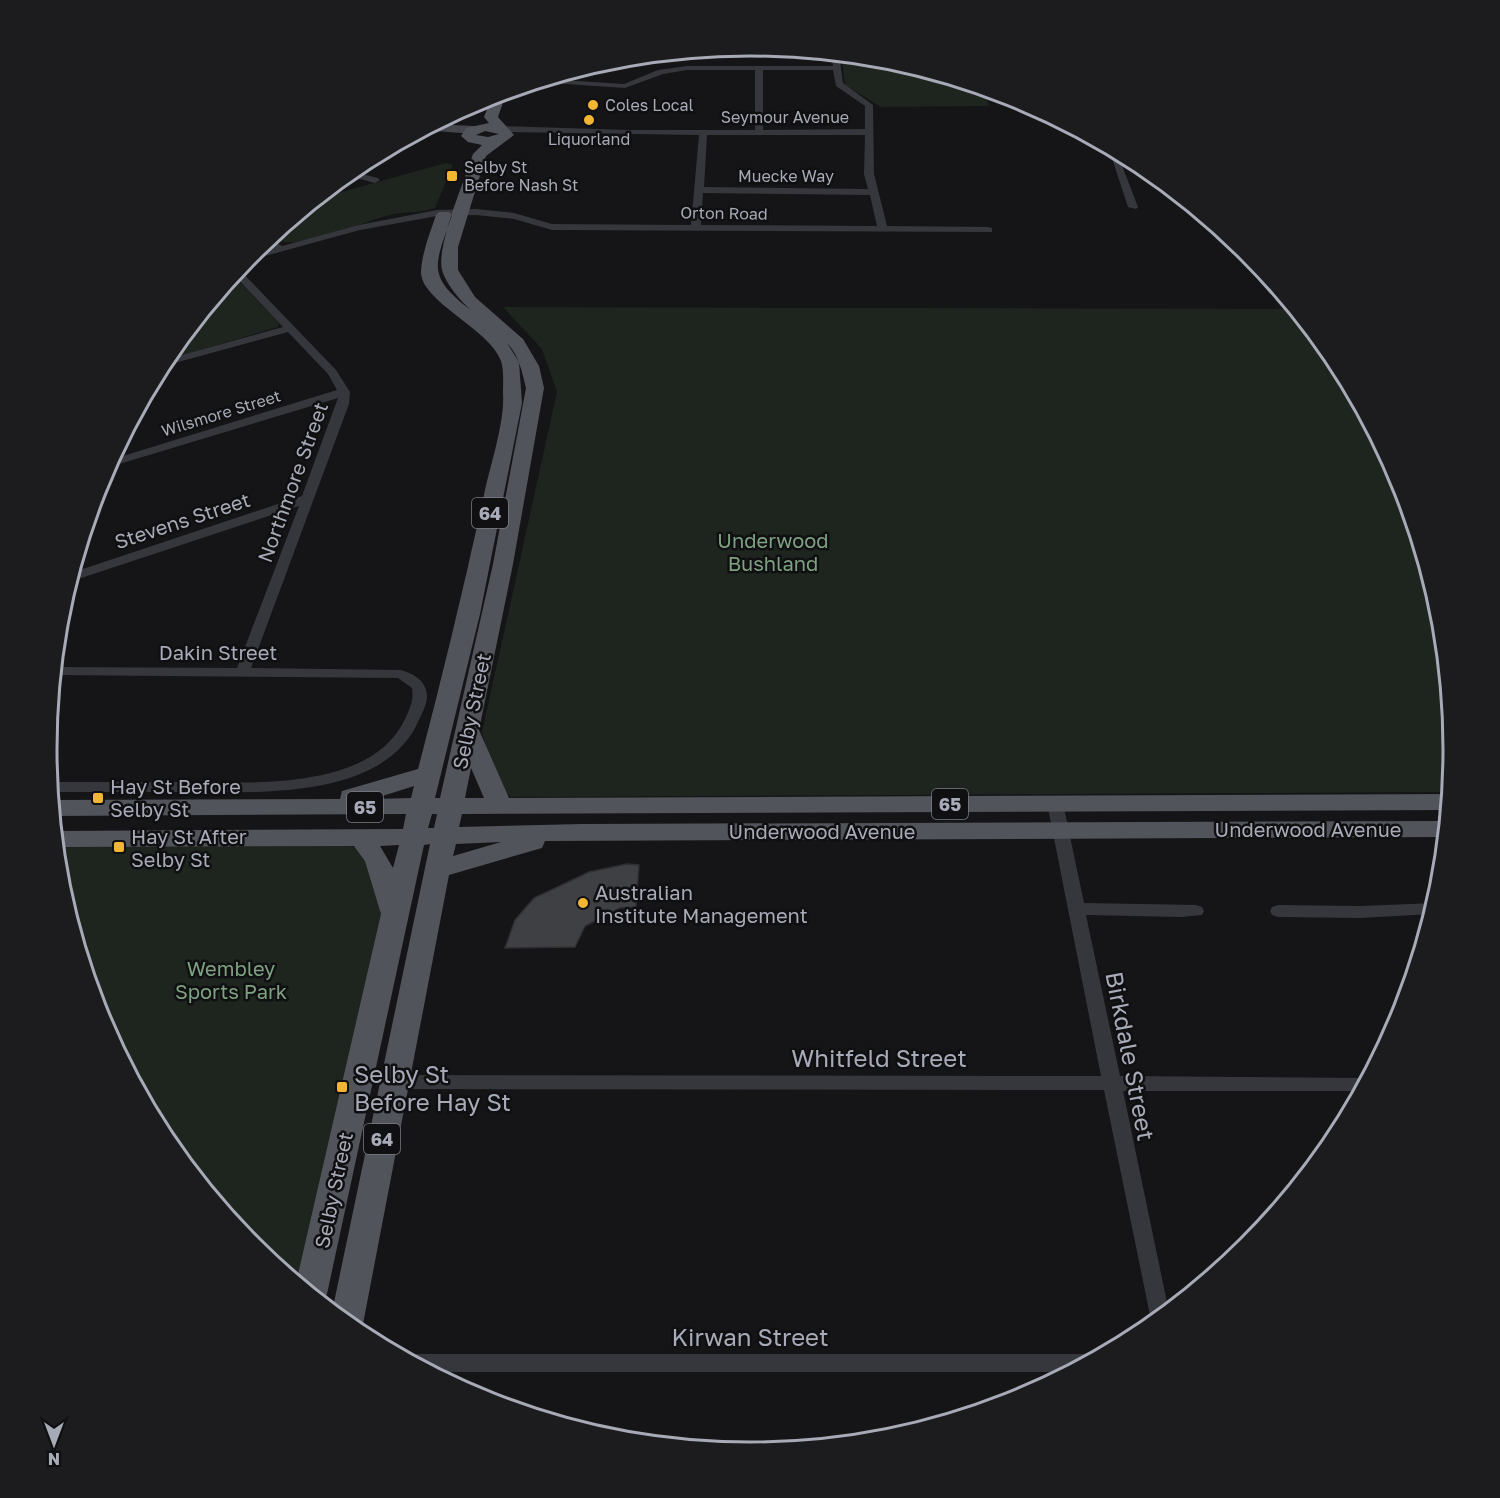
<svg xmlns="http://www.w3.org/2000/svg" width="1500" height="1498" font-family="'Golos Text',sans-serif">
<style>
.green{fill:#1d251e}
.building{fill:#3f4044;stroke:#2f2f33;stroke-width:1.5}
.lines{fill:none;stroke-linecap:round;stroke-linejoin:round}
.minor{fill:#36373c;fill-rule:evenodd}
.secondary{fill:#44464c;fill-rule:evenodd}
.primary{fill:#52545b;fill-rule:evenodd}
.poi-dot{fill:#f2b632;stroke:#101012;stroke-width:2}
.labels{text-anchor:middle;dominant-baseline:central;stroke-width:5;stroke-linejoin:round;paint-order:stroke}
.far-poi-label{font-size:16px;fill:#a7abb7;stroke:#101012;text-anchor:start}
.far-street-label{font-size:16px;fill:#a7abb7;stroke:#101012}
.shield{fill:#101012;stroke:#7a7c86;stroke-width:1.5}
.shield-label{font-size:18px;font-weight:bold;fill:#a7abb7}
.street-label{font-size:20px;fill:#a7abb7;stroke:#101012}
.park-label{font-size:20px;fill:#7ea281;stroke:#101012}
.poi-label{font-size:20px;fill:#a7abb7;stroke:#101012;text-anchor:start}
.near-street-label{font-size:24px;fill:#a7abb7;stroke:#101012}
.near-poi-label{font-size:24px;fill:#a7abb7;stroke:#101012;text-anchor:start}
.rim{fill:none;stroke:#a7abb7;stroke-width:3}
</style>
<rect width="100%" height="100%" fill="#151517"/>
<path class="green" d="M 841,54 L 888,59 L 983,88 L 989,106 L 881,107 L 845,85 Z
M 446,163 L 453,165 L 435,208 C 421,213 407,212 394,214 C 360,221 300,255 269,237 L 316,199 Z
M 233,275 L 279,323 L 278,327 L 163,361 Z
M 503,307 L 1295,309 L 1336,358 L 1401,480 L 1441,612 L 1454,749 L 1450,792 L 511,797 L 498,787 L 482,732 L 557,392 L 542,349 Z
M 346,845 L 361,849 L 385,902 L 300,1286 L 252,1247 L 164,1140 L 99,1018 L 59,886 L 56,846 Z"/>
<path class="building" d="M 627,864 L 639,865 L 636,907 L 620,908 L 585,926 L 575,947 L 505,948 L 515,920 L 534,898 L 589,872 Z"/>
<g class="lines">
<path class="minor" d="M 831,53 L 839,54 L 843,83 L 873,105 L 874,174 L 887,226 L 989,227 L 992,228 L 992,232 L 552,230 L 514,219 L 476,215 L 437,216 L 360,230 L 243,262 L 248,256 L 273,249 L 263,242 L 269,238 L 282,246 L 359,225 L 437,210 L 476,209 L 514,213 L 552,224 L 691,225 L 699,135 L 502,132 L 498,129 L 502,126 L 629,130 L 755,130 L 755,70 L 687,70 L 663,74 L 625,88 L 536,82 L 545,79 L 624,84 L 658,70 L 687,66 L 833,66 ZM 763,70 L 833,70 L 836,86 L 865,106 L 865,129 L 763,130 ZM 707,135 L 865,135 L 864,174 L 868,189 L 704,187 ZM 703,193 L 870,195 L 877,226 L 701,225 Z
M 1108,146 L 1116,150 L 1138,207 L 1136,209 L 1128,207 Z
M 350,171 L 378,178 L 380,180 L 375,183 L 345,175 Z
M 238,268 L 336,370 L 350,392 L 349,404 L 251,668 L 400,670 C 413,673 427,681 427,696 C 427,705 422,713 418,722 C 382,801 255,792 182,792 C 138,792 94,792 50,792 L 50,782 C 93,782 136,782 179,782 C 247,782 370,793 405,719 C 410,708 414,700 412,688 L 398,678 L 53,675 L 54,667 L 237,668 L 299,506 L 69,582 L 71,573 L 302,496 L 338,398 L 106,468 L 110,460 L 337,390 L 328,374 L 288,332 L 160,367 L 164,360 L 283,327 L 233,274 Z
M 1055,798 L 1063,803 L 1084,903 L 1196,905 L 1202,907 L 1204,911 L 1202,915 L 1181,917 L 1086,915 L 1120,1076 L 1369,1078 L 1362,1091 L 1123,1091 L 1169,1312 L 1152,1325 L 1104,1090 L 393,1089 L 386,1087 L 384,1082 L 386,1077 L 393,1075 L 1101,1076 L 1047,803 Z
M 1436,903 L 1432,914 L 1360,918 L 1278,917 L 1272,915 L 1270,911 L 1272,907 L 1278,905 L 1360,906 Z
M 412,1354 L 1087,1354 L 1096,1359 L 1070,1372 L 430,1372 L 404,1358 Z"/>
<path class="secondary" d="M 433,124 L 474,126 L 480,130 L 474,134 L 423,130 Z"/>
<path class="primary" d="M 507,91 L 498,117 L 514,135 L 486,156 L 458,247 L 458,270 L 475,297 L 523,339 L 539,366 L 544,388 L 513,564 L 479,730 L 509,798 L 1450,794 L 1448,810 L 462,814 L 459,827 L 582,824 L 1446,821 L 1445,837 L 545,841 L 542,848 L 449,875 L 363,1324 L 358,1334 L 332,1312 L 430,844 L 424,845 L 327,1294 L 322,1304 L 296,1283 L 381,914 L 365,861 L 354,846 L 56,847 L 54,831 L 403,829 L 406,814 L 53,816 L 51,800 L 340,799 L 342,791 L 418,769 C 442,678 464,587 484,495 C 490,465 505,423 503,393 C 503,384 504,370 501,361 C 490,329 421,302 421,272 C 422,252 430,233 436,215 L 439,212 L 449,212 L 452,215 C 435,266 425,275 472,311 C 461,302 446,284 442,270 C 436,247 465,179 473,154 L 482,145 L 468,142 L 461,136 L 466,128 L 489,123 L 484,117 L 493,95 ZM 485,131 L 499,134 L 488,137 L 476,135 ZM 507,343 C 519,355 522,372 526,388 L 493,564 L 440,798 L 435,798 L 480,614 L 522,403 L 519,362 ZM 471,768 L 484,798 L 465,798 ZM 414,786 L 411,798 L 373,799 ZM 432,814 L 437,814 L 434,828 L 428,828 ZM 501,842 L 453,856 L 456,844 ZM 399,845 L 393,868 L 380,846 Z"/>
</g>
<g class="poi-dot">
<circle cx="593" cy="105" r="6"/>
<circle cx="589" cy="120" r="6"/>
<rect x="446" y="170" width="12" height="12" rx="3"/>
<rect x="92" y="792" width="12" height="12" rx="3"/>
<rect x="113" y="841" width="12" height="12" rx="3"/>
<circle cx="583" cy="903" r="6"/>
<rect x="336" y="1081" width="12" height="12" rx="3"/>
</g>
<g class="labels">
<g class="far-poi-label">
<text x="605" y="105">Coles Local</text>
<text x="589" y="139" text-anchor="middle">Liquorland</text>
<text x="464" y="167">Selby St<tspan x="464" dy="18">Before Nash St</tspan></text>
</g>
<g class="far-street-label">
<text x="785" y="117">Seymour Avenue</text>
<text x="786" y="176">Muecke Way</text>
<text transform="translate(724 213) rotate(1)">Orton Road</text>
<text transform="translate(221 413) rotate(-17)">Wilsmore Street</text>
</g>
<g class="shield">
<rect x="472" y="498" width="36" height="30" rx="4.5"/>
<rect x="932" y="789" width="36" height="30" rx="4.5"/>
<rect x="347" y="792" width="36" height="30" rx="4.5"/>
<rect x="364" y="1124" width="36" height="30" rx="4.5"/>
</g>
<g class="shield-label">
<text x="490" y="513">64</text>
<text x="950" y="804">65</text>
<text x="365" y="807">65</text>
<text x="382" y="1139">64</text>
</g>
<g class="street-label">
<text transform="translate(292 482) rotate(-70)">Northmore Street</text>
<text transform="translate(182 520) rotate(-18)">Stevens Street</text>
<text x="218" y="652">Dakin Street</text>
<text transform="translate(471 711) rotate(-78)">Selby Street</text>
<text x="1308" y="829">Underwood Avenue</text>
<text x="822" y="831">Underwood Avenue</text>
<text transform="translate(333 1190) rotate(-78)">Selby Street</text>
</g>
<g class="park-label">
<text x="773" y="540">Underwood<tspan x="773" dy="23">Bushland</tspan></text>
<text x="231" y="968">Wembley<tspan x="231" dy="23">Sports Park</tspan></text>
</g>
<g class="poi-label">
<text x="110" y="786">Hay St Before<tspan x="110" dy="23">Selby St</tspan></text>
<text x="131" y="836">Hay St After<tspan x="131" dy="23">Selby St</tspan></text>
<text x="595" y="892">Australian<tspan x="595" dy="23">Institute Management</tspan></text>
</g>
<g class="near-street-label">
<text transform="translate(1131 1056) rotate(79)">Birkdale Street</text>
<text x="879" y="1057">Whitfeld Street</text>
<text x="750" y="1336">Kirwan Street</text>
</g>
<g class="near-poi-label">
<text x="354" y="1073">Selby St<tspan x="354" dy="28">Before Hay St</tspan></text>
</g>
</g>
<path d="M0 0H1500V1498H0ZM57 749a693 693 0 1 1 1386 0a693 693 0 1 1-1386 0Z" fill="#1c1c1f" fill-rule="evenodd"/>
<path class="rim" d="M57 749a693 693 0 1 1 1386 0a693 693 0 1 1-1386 0Z"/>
<g transform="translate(54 1444) rotate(180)" stroke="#101012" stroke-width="4.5" paint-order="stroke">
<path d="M0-4.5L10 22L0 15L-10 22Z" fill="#a7abb7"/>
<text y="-9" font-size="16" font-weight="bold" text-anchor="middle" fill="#a7abb7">N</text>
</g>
</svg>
